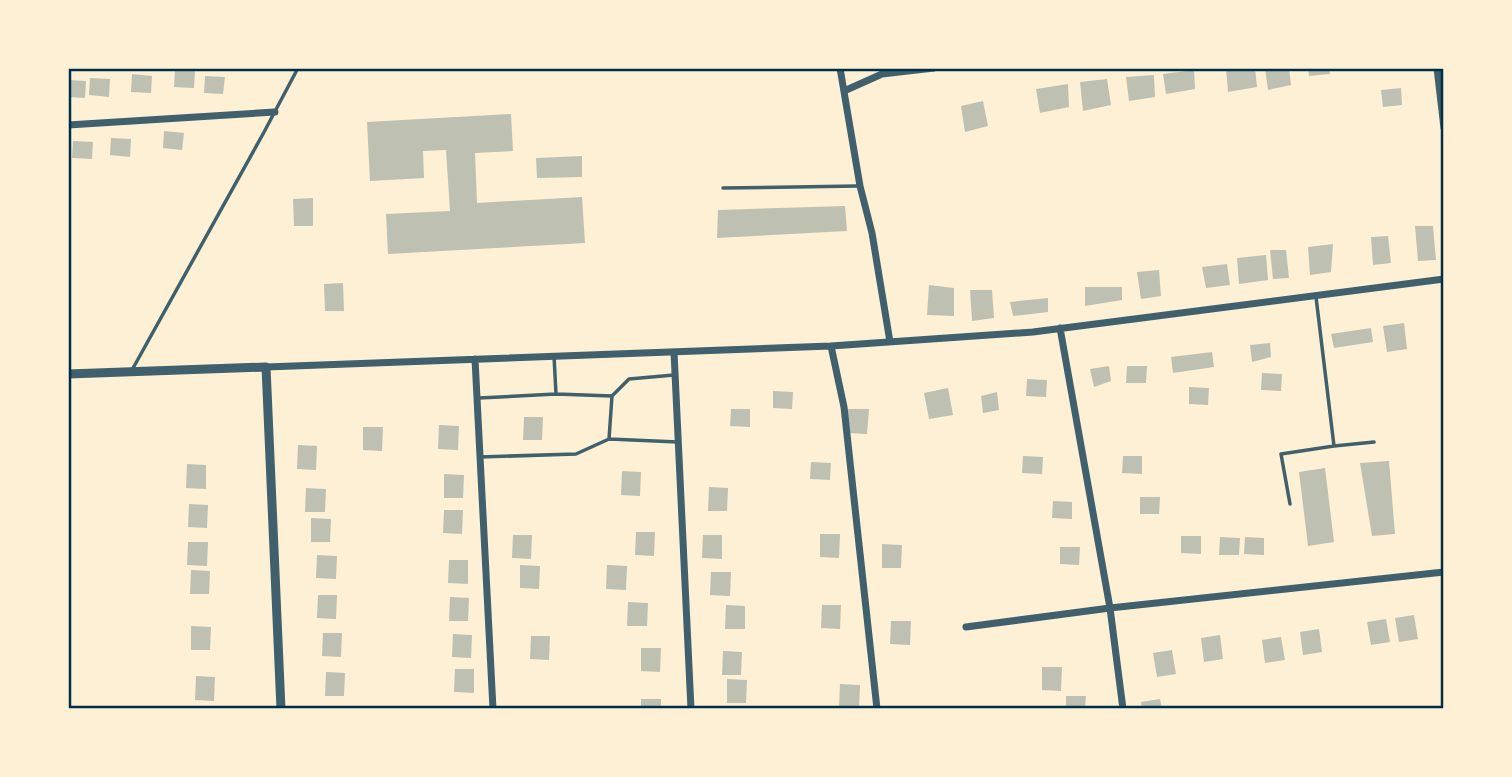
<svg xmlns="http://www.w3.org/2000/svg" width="1512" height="777" font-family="'Open Sans',sans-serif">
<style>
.building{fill:#bec0b2}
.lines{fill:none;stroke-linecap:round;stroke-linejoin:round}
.service{stroke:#3f606c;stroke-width:3.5}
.minor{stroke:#3f606c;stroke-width:7}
.tertiary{stroke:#3f606c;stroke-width:9}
.neatline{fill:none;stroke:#003049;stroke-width:2.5}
</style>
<rect width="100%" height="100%" fill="#fdf0d5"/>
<path class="building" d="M 1226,68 L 1255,68 L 1257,87 L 1228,92 Z
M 1265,68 L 1289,68 L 1291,85 L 1268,90 Z
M 1308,68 L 1329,68 L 1330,74 L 1309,76 Z
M 175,70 L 195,71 L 194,88 L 174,87 Z
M 1194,70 L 1195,89 L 1166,94 L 1163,74 Z
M 132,74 L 152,76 L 151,93 L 131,92 Z
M 1154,75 L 1155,97 L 1129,101 L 1126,77 Z
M 205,76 L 225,77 L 223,94 L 204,93 Z
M 90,78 L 110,79 L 109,97 L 89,95 Z
M 1107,79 L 1111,105 L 1083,111 L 1080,82 Z
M 68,80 L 86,81 L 85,98 L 68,97 Z
M 1068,84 L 1069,107 L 1040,113 L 1036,89 Z
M 1401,88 L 1402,105 L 1383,107 L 1381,90 Z
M 983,101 L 988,126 L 965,132 L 961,106 Z
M 511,114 L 513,151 L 475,153 L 477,203 L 582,197 L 585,243 L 388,254 L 386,214 L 450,211 L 446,150 L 423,151 L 424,178 L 370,181 L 367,122 Z
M 164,131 L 184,133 L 182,150 L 163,148 Z
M 111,138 L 131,139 L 130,157 L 110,155 Z
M 73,141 L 93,142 L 92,159 L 72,158 Z
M 582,156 L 582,177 L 537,178 L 536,158 Z
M 313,198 L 313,226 L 294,226 L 293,199 Z
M 845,206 L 847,231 L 717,238 L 718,210 Z
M 1415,226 L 1433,226 L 1436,260 L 1418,261 Z
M 1388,236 L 1391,263 L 1373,265 L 1371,237 Z
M 1333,244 L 1331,272 L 1310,275 L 1308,247 Z
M 1270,250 L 1286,250 L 1289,278 L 1273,279 Z
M 1266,255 L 1268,280 L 1239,284 L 1237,258 Z
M 1227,264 L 1230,285 L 1206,288 L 1202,267 Z
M 1159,270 L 1161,296 L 1141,299 L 1137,272 Z
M 343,283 L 344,311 L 325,311 L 324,284 Z
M 929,285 L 954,288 L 954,316 L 927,315 Z
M 1085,287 L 1122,287 L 1122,300 L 1085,306 Z
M 970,290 L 992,290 L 994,318 L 972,321 Z
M 1048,298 L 1048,312 L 1013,316 L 1010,302 Z
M 1404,323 L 1407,349 L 1387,352 L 1383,326 Z
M 1371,328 L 1373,342 L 1334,348 L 1331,334 Z
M 1270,343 L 1271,357 L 1252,362 L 1250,345 Z
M 1212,352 L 1214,367 L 1173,373 L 1171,357 Z
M 1109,366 L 1111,381 L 1094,387 L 1090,369 Z
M 1127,366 L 1147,366 L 1146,383 L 1126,383 Z
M 1262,373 L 1282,374 L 1281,391 L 1261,390 Z
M 1027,379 L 1047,380 L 1046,397 L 1026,396 Z
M 1189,387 L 1209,388 L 1208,405 L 1189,404 Z
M 948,388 L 953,415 L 929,419 L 924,393 Z
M 773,391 L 793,392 L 792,409 L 773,408 Z
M 997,392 L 999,410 L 983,413 L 981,396 Z
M 731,409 L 750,409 L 750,427 L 730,426 Z
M 847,409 L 869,409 L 867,434 L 849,433 Z
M 524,417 L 543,417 L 542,440 L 523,440 Z
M 439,425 L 459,426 L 458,450 L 438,449 Z
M 363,427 L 383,427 L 382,451 L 363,450 Z
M 298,445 L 317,446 L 316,470 L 297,469 Z
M 1023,456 L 1043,457 L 1042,474 L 1022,473 Z
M 1123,456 L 1142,456 L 1142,474 L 1122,473 Z
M 1389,461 L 1395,534 L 1372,536 L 1360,463 Z
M 811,462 L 831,463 L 830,480 L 810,479 Z
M 187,464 L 206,465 L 206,489 L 186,488 Z
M 1325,468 L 1334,542 L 1308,546 L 1299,472 Z
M 622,471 L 641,472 L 640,496 L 621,495 Z
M 444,474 L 464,475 L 463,498 L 444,498 Z
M 709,487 L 728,488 L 727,511 L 708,511 Z
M 306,488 L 326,489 L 325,512 L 305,512 Z
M 1140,497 L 1160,497 L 1159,514 L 1140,514 Z
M 1053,501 L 1072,502 L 1072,519 L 1052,518 Z
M 189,504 L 208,505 L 207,528 L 188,527 Z
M 444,510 L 463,510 L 462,534 L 443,533 Z
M 311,518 L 331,519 L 330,542 L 311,542 Z
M 636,532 L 655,532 L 654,556 L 635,555 Z
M 820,534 L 840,534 L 839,558 L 820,557 Z
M 513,535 L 532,535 L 531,559 L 512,558 Z
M 703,535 L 722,535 L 722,559 L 702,558 Z
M 1181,536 L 1201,536 L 1201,554 L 1181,553 Z
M 1220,537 L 1240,538 L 1239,555 L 1219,555 Z
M 1245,537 L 1264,538 L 1264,555 L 1244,554 Z
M 188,542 L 208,542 L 207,566 L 187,565 Z
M 882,544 L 902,545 L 901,568 L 882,568 Z
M 1060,547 L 1080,547 L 1079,565 L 1060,564 Z
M 317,555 L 337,556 L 336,579 L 316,578 Z
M 449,560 L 468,560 L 468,584 L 448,583 Z
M 520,565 L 540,566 L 539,589 L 520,588 Z
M 607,565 L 627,566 L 626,590 L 606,589 Z
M 191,570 L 210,571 L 209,594 L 190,594 Z
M 711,572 L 731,572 L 730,596 L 710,595 Z
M 318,595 L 337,595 L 336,619 L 317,618 Z
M 450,597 L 469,598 L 468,621 L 449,621 Z
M 628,602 L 648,603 L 647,626 L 627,626 Z
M 726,605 L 745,606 L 745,629 L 725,629 Z
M 822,605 L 841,605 L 840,629 L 821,628 Z
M 1414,615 L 1418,639 L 1399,642 L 1395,618 Z
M 1386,619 L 1390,642 L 1371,645 L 1367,622 Z
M 891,621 L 911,621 L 910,645 L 890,644 Z
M 191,626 L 211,627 L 210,650 L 191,650 Z
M 1319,629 L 1322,652 L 1303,655 L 1300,632 Z
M 323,633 L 342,633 L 341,657 L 322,656 Z
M 453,634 L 472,635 L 471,658 L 452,657 Z
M 1220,635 L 1223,659 L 1204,662 L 1201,638 Z
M 531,636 L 550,636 L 549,660 L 530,659 Z
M 1281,637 L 1285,660 L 1265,663 L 1262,640 Z
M 641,648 L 661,648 L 660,672 L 641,671 Z
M 1172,650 L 1176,674 L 1157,677 L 1153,653 Z
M 723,651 L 742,652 L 741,675 L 722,675 Z
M 1042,667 L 1062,667 L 1061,691 L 1042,690 Z
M 455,669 L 474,669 L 474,693 L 454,692 Z
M 326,672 L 345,673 L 344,696 L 325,696 Z
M 196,676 L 215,677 L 214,701 L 195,700 Z
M 727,679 L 747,680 L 746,703 L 727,703 Z
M 840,684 L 860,685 L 859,708 L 839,708 Z
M 1066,696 L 1086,696 L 1085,709 L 1066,709 Z
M 641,699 L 661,699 L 661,709 L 641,709 Z
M 1160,699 L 1162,709 L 1142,709 L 1141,702 Z"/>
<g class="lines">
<path class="service" d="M 723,188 L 858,186
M 1316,297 L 1334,446 L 1374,442
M 554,356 L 556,394
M 132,370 L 263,134 L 298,68
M 479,398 L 556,394 L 612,396 L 629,379 L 674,375
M 609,439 L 612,396
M 480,457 L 576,454 L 609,439 L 678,442
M 1290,504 L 1281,454 L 1334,446"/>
<path class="minor" d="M 840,68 L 860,186 L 872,233 L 890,342
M 1437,68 L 1444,128
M 844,91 L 882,74 L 934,68
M 68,125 L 275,112
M 1060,328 L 1110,608 L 1123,709
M 831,346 L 844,407 L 877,709
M 674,352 L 691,709
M 475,359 L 493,709
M 266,367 L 831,346 L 1033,332 L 1444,279
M 966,627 L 1110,608 L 1444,572"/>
<path class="tertiary" d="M 68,374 L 266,367 L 281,709"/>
</g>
<rect width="1512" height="777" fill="none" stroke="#fdf0d5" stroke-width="140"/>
<rect x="70" y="70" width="1372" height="637" class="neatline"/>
</svg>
